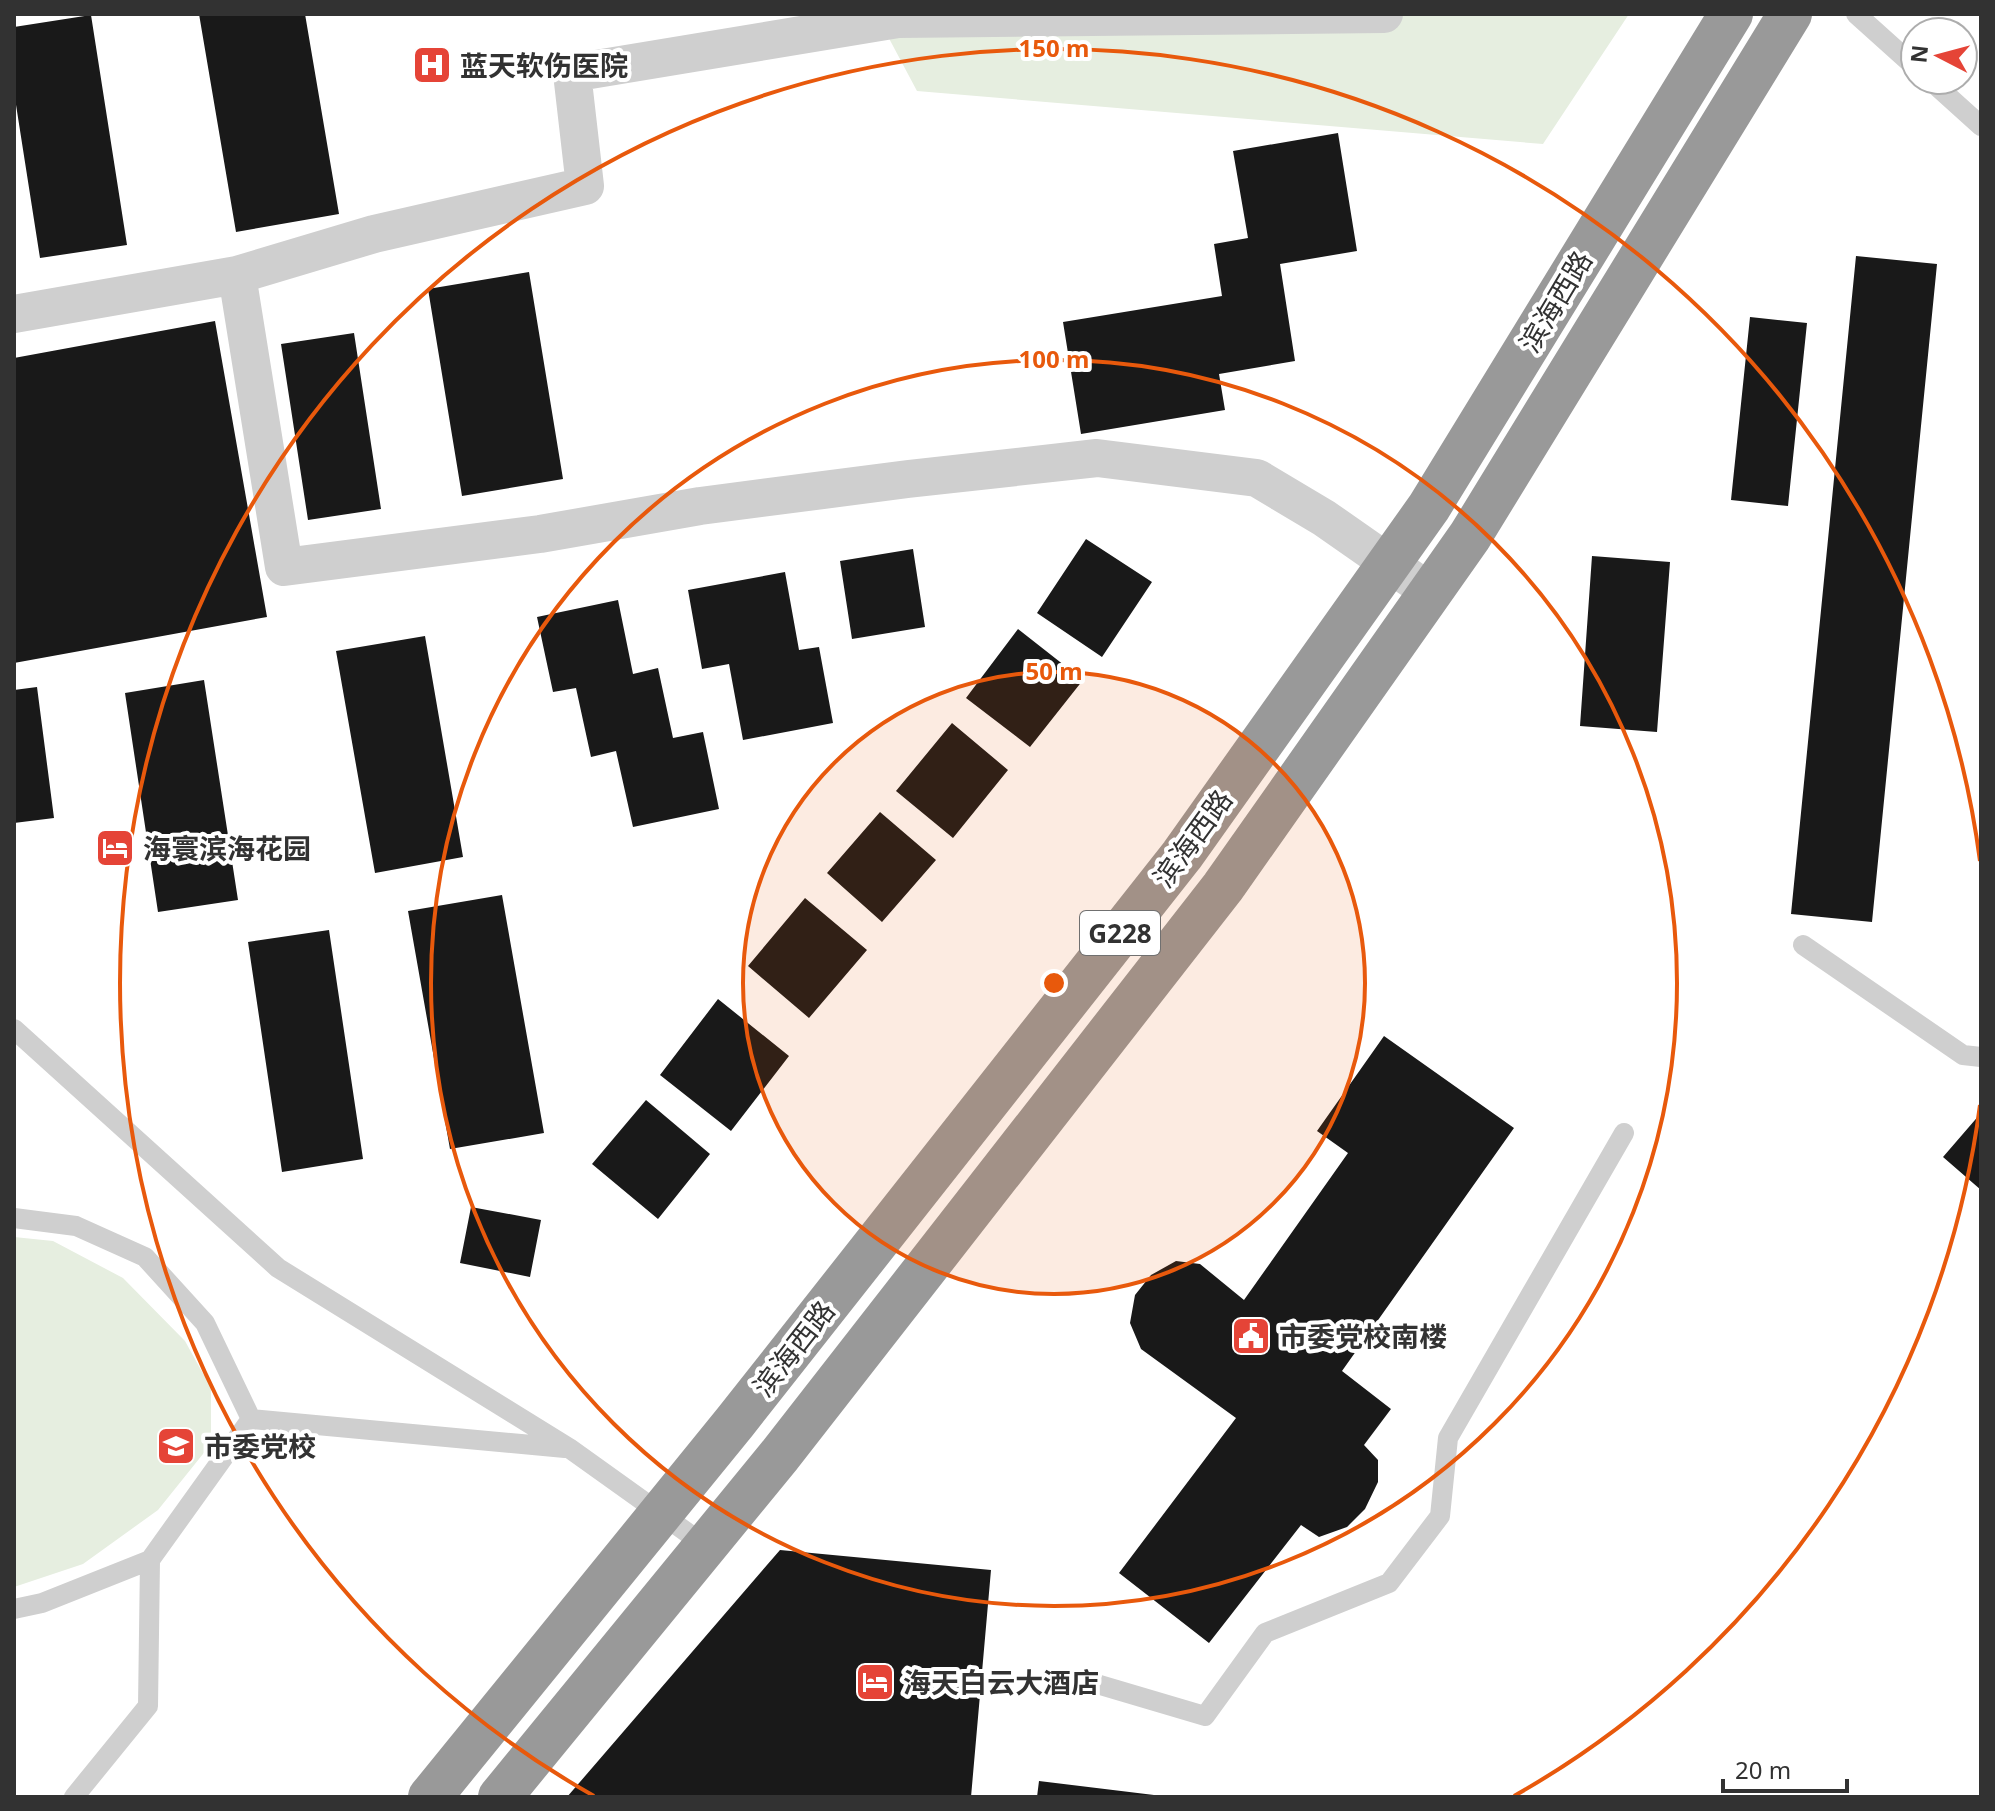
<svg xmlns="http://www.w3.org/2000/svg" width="1995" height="1811" font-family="'Noto Sans','Noto Sans SC',sans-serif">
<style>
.green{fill:#e6eee0}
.building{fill:#191919}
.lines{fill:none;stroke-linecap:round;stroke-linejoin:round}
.lane{stroke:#cfcfcf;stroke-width:20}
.street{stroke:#cfcfcf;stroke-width:38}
.highway{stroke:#999;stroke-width:44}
.ring{fill:none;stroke:#e8590c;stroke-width:4}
.labels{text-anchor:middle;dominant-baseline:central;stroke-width:8;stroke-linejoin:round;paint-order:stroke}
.shield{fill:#fff;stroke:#707070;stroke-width:2}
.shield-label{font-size:26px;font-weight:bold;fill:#323232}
.poi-label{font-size:28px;font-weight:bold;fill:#323232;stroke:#fff;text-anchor:start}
.street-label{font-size:28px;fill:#323232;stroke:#fff}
.centre{fill:#e8590c;stroke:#fff;stroke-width:4}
.ring-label{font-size:24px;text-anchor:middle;font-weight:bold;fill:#e8590c;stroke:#fff;stroke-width:8;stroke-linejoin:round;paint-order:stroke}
</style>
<rect width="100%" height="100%" fill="#fff"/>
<path class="green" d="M 876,14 L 1629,14 L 1543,144 L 917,91 Z
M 14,1237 L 53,1241 L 123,1278 L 185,1341 L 211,1388 L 211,1444 L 158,1510 L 83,1564 L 14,1587 Z"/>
<path class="building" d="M 199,14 L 305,14 L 339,214 L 236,232 Z
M 91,15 L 127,245 L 40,258 L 14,92 L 14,27 Z
M 1338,133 L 1357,251 L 1280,264 L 1295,361 L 1219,374 L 1225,410 L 1081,434 L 1063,322 L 1222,296 L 1214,244 L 1248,238 L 1233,151 Z
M 1856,256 L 1937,264 L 1872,922 L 1791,914 Z
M 529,272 L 563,479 L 462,496 L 428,289 Z
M 1750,317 L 1807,323 L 1788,506 L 1731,500 Z
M 215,321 L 267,617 L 14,663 L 14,358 Z
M 354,333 L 381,509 L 308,520 L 281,344 Z
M 1086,539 L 1152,582 L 1102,657 L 1037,613 Z
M 913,549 L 925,627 L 852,639 L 840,561 Z
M 1592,556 L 1670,562 L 1657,732 L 1580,726 Z
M 785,572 L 799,650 L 819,647 L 833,723 L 743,740 L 729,664 L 702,669 L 688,590 Z
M 618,600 L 633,674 L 658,668 L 673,738 L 703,732 L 719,809 L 633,827 L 616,751 L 591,757 L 576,688 L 553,692 L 537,617 Z
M 1018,629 L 1083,680 L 1030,747 L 966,698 Z
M 425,636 L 463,857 L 375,873 L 336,651 Z
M 204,680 L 238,900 L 158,912 L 125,693 Z
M 37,687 L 54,818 L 14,823 L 14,690 Z
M 952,723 L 1008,770 L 953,838 L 896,791 Z
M 880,812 L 936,860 L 882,922 L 827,873 Z
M 502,895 L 544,1133 L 450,1149 L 408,911 Z
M 805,898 L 867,950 L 809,1018 L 748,966 Z
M 329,930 L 363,1159 L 282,1172 L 248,942 Z
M 718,999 L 789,1056 L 731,1131 L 660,1075 Z
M 1384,1036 L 1514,1128 L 1342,1371 L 1391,1409 L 1364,1445 L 1378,1460 L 1378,1482 L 1365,1509 L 1347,1527 L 1319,1537 L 1301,1525 L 1209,1643 L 1119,1573 L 1236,1418 L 1141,1349 L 1130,1323 L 1135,1295 L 1151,1275 L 1176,1261 L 1200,1264 L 1244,1300 L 1348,1153 L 1317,1131 Z
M 646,1100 L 710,1154 L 658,1219 L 592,1164 Z
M 1981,1113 L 1981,1190 L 1943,1157 Z
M 471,1207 L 541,1220 L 530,1277 L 460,1263 Z
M 780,1550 L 991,1570 L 971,1797 L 567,1797 Z
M 1039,1781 L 1154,1795 L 1153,1797 L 1037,1797 Z"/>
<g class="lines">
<path class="lane" d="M 1856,14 L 1915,67
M 1930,80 L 1981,126
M 1803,945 L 1963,1055 L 1981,1057
M 14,1029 L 278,1268 L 569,1448 L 706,1546
M 14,1218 L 76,1226 L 145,1257 L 205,1323 L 251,1419 L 150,1560 L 42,1603 L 14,1609
M 251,1419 L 565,1448
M 1090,1682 L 1205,1716 L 1265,1633 L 1389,1583 L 1440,1516 L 1448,1438 L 1624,1133
M 74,1797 L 148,1706 L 150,1560"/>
<path class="street" d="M 237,275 L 374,234 L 585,186 L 572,73 L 898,19 L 1384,14
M 14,314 L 237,275 L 284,567 L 540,534 L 700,506 L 908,479 L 1097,458 L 1257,478 L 1324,518 L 1430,592"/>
<path class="highway" d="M 430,1797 L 735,1422 L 1182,855 L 1429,507 L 1731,14
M 500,1797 L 780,1455 L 1223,887 L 1470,536 L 1790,14"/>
</g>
<circle cx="1054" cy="983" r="311" fill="#e8590c" fill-opacity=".12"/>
<g class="ring">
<circle cx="1054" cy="983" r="311"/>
<circle cx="1054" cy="983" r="623"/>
<path d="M1980 1105A934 934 0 0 1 1514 1796M594 1796A934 934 0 1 1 1980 861"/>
</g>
<defs>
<g id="hospital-square" transform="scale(2)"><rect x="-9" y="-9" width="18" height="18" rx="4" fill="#e54437" stroke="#fff"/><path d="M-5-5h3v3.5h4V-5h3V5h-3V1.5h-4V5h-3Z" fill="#fff"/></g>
<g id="hotel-square" transform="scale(2)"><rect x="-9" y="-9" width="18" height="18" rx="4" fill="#e54437" stroke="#fff"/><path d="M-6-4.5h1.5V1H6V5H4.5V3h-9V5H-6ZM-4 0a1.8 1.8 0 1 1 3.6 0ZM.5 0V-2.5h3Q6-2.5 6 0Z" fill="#fff"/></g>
<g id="civic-square" transform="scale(2)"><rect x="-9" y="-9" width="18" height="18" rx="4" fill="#e54437" stroke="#fff"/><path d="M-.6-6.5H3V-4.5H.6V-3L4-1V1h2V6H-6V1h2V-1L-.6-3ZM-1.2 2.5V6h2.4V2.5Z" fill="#fff"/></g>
<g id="school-square" transform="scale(2)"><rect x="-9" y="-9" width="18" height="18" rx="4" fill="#e54437" stroke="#fff"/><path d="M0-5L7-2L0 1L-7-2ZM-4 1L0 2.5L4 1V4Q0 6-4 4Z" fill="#fff"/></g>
</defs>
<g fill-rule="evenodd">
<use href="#hospital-square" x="432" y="65"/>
<use href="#hotel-square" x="115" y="848"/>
<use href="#civic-square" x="1251" y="1336"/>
<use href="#school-square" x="176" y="1446"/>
<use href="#hotel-square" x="875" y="1682"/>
</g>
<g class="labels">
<rect class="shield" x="1080" y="911" width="80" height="44" rx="6"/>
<g class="shield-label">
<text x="1120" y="933">G228</text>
</g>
<g class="poi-label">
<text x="460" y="65">蓝天软伤医院</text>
<text x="143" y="848">海寰滨海花园</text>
<text x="1279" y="1336">市委党校南楼</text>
<text x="204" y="1446">市委党校</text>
<text x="903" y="1682">海天白云大酒店</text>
</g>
<g class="street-label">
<text transform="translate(1555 301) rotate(-59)">滨海西路</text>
<text transform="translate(1192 838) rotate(-54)">滨海西路</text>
<text transform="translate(793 1348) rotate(-52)">滨海西路</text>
</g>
</g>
<circle cx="1054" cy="983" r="12" class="centre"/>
<g class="ring-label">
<text x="1054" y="57">150 m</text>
<text x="1054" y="368">100 m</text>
<text x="1054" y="680">50 m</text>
</g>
<rect width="1995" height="1811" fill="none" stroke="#323232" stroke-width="32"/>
<g transform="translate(1939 56) rotate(276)"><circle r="38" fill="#ffffff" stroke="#adadad" stroke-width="2"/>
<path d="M0-6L14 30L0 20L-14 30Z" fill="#e54437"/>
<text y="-12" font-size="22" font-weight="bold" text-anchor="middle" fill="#323232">N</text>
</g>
<path d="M1723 1779v12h124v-12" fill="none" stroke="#323232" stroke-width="4"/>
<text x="1735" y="1779" font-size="24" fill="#323232" stroke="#ffffff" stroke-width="6" paint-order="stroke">20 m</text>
</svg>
